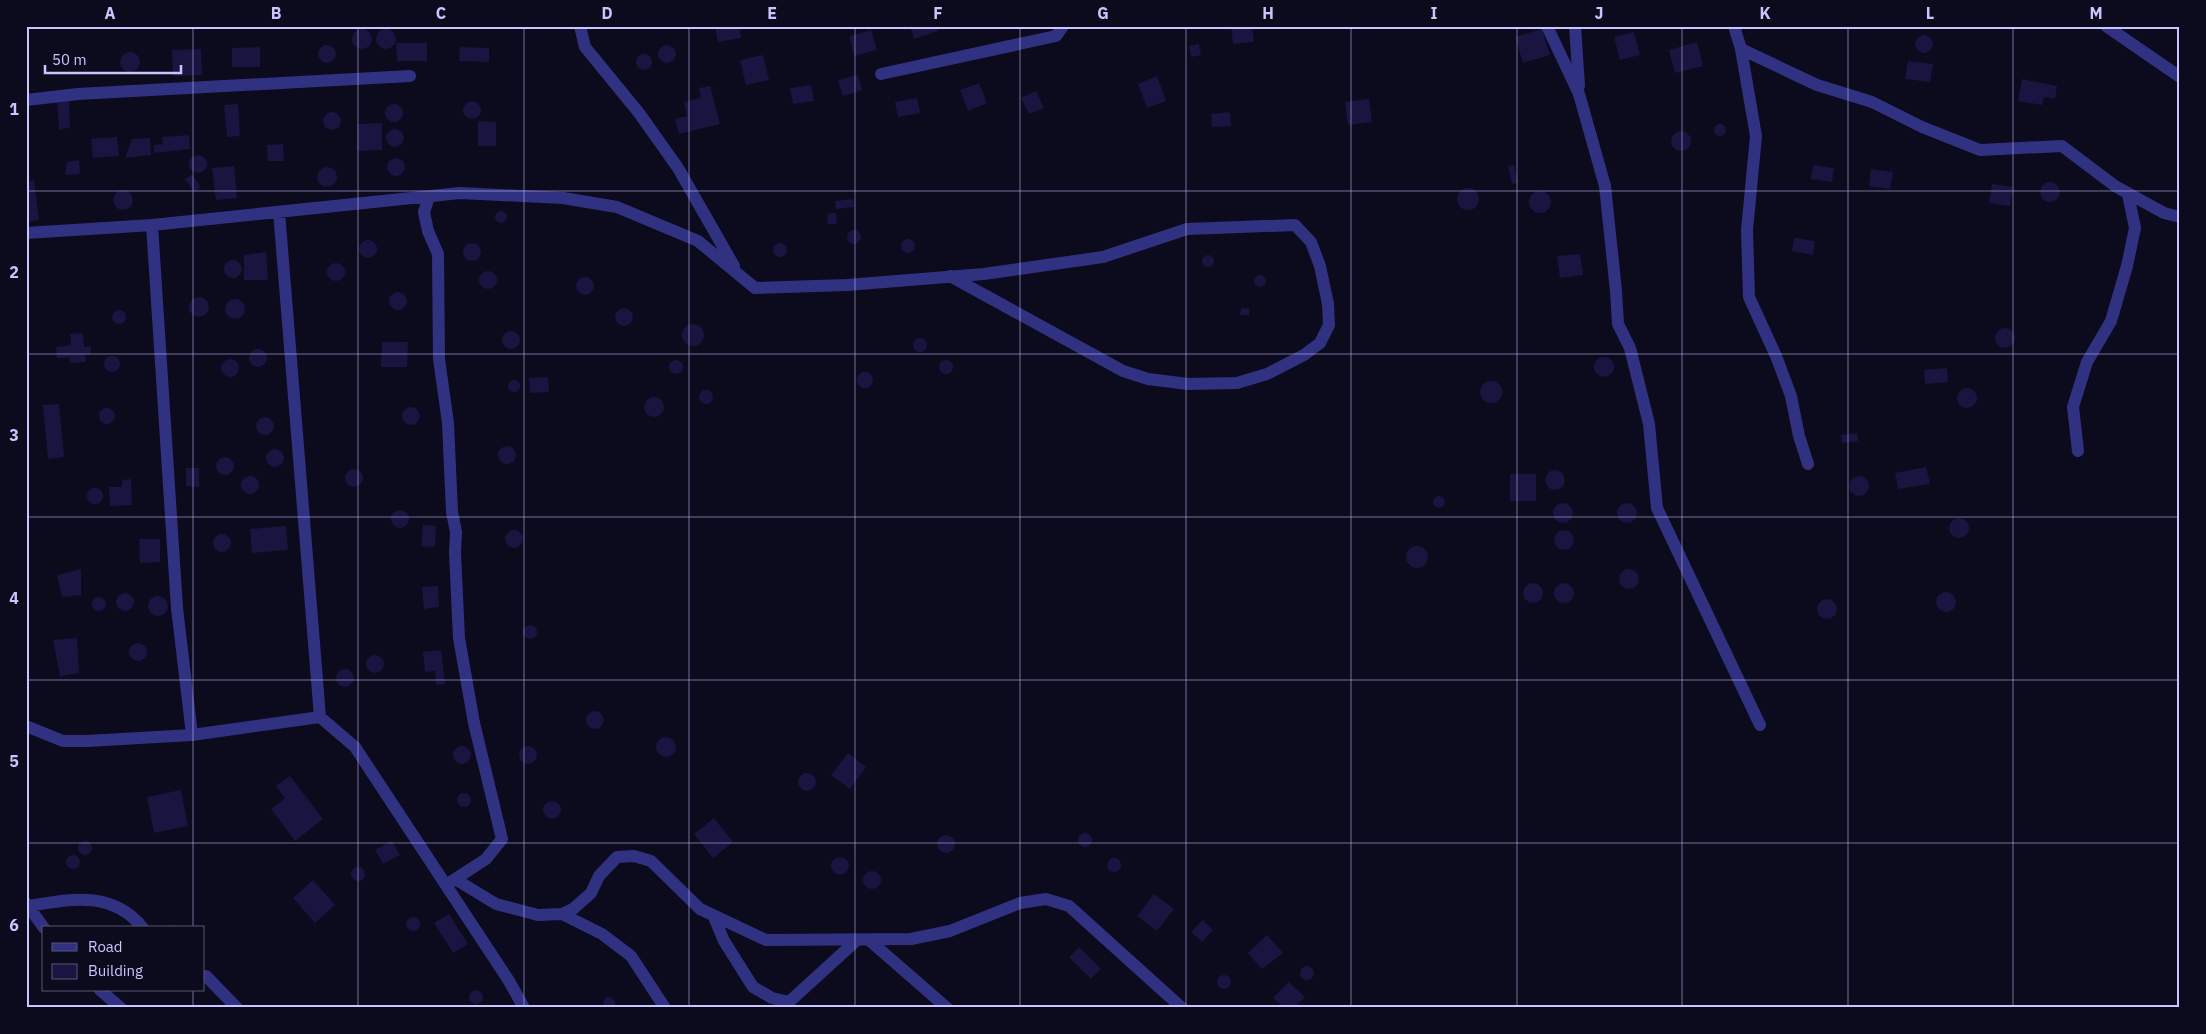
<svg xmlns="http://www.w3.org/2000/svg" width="2206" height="1034" font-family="'IBM Plex Sans',sans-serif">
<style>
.building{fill:#1a1440}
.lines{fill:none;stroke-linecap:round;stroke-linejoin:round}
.minor{stroke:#303281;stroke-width:12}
.grid{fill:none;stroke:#c9c6ff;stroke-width:1;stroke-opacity:0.55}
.neatline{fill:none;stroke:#c9c6ff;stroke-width:2}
.grid-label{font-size:16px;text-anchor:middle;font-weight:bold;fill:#c9c6ff}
</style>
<rect width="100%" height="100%" fill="#0c0a1d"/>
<path class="building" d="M 296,26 L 314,26 L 314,28 L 297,28 Z
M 715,26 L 739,26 L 741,38 L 718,42 Z
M 910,26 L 936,26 L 938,31 L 914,39 Z
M 1231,26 L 1252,26 L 1254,42 L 1233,44 Z
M376 39a10 10 0 1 1 20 0a10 10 0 1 1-20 0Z
M352 39a10 10 0 1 1 20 0a10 10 0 1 1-20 0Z
M 1542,29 L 1550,55 L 1523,63 L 1515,37 Z
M 871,30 L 877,50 L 854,56 L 849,36 Z
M 1634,32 L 1640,55 L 1620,60 L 1614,37 Z
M1915 44a9 9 0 1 1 18 0a9 9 0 1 1-18 0Z
M 1697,42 L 1703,66 L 1675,73 L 1669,50 Z
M 396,43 L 427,43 L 427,61 L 397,61 Z
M 1199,44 L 1201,55 L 1191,57 L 1189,46 Z
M318 54a9 9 0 1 1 18 0a9 9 0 1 1-18 0Z
M658 54a9 9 0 1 1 18 0a9 9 0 1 1-18 0Z
M 260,47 L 260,67 L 232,67 L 232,48 Z
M 460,47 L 489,48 L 489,62 L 459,61 Z
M 201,49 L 202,75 L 173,76 L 172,50 Z
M120 62a10 10 0 1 1 20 0a10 10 0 1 1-20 0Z
M636 62a8 8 0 1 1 16 0a8 8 0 1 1-16 0Z
M 763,55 L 769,80 L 746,85 L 740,60 Z
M 1908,61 L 1933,64 L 1930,82 L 1905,79 Z
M 858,75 L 862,90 L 843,96 L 838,80 Z
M 1157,76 L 1166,101 L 1147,108 L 1138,84 Z
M 2022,79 L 2057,86 L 2055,99 L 2044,97 L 2042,105 L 2018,101 Z
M 979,83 L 987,103 L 968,111 L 960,90 Z
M 811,85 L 814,101 L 793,104 L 790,88 Z
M 710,86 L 720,124 L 679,134 L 675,119 L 687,116 L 684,102 L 701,98 L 699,88 Z
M 1036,91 L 1044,108 L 1029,114 L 1021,98 Z
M 917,98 L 920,113 L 898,117 L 895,102 Z
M 69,99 L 70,127 L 59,130 L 57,101 Z
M 1369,99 L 1372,122 L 1348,125 L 1345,102 Z
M463 110a9 9 0 1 1 18 0a9 9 0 1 1-18 0Z
M 238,104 L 240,136 L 227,137 L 224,105 Z
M385 113a9 9 0 1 1 18 0a9 9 0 1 1-18 0Z
M 1230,112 L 1231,126 L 1212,127 L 1211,114 Z
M323 121a9 9 0 1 1 18 0a9 9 0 1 1-18 0Z
M 478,121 L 496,122 L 496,146 L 478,146 Z
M 382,123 L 382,150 L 357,151 L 357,124 Z
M1714 130a6 6 0 1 1 12 0a6 6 0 1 1-12 0Z
M386 138a9 9 0 1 1 18 0a9 9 0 1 1-18 0Z
M1671 141a10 10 0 1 1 20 0a10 10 0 1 1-20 0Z
M 189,135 L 190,149 L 154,153 L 154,145 L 163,144 L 162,137 Z
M 117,137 L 119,156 L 93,158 L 91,139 Z
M 150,138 L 151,155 L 125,158 L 132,139 Z
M 283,144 L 284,161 L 268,161 L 267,145 Z
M189 164a9 9 0 1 1 18 0a9 9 0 1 1-18 0Z
M387 167a9 9 0 1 1 18 0a9 9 0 1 1-18 0Z
M 79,160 L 80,174 L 65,175 L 67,162 Z
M 1514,165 L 1518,183 L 1512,184 L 1508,166 Z
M 1813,165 L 1834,168 L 1832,182 L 1811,179 Z
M 234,166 L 237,198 L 216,200 L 212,168 Z
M317 177a10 10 0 1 1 20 0a10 10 0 1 1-20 0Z
M 1871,169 L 1893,172 L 1890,189 L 1869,186 Z
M 192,175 L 201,187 L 194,192 L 185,179 Z
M 34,180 L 39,220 L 26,222 L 26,182 Z
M2040 192a10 10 0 1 1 20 0a10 10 0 1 1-20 0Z
M 1992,184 L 2013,187 L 2010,206 L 1989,203 Z
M1457 199a11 11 0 1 1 22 0a11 11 0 1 1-22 0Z
M113 200a10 10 0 1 1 20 0a10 10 0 1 1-20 0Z
M1529 202a11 11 0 1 1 22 0a11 11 0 1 1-22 0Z
M 853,199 L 854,207 L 836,209 L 835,201 Z
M495 217a6 6 0 1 1 12 0a6 6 0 1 1-12 0Z
M 836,213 L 837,224 L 828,224 L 827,214 Z
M847 237a7 7 0 1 1 14 0a7 7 0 1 1-14 0Z
M 1794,238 L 1815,241 L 1813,255 L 1792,251 Z
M901 246a7 7 0 1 1 14 0a7 7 0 1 1-14 0Z
M359 249a9 9 0 1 1 18 0a9 9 0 1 1-18 0Z
M773 250a7 7 0 1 1 14 0a7 7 0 1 1-14 0Z
M463 252a9 9 0 1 1 18 0a9 9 0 1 1-18 0Z
M 266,252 L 268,280 L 244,280 L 244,255 Z
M 1580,254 L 1583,275 L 1560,278 L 1557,256 Z
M1202 261a6 6 0 1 1 12 0a6 6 0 1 1-12 0Z
M224 269a9 9 0 1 1 18 0a9 9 0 1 1-18 0Z
M327 272a9 9 0 1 1 18 0a9 9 0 1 1-18 0Z
M479 280a9 9 0 1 1 18 0a9 9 0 1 1-18 0Z
M1254 281a6 6 0 1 1 12 0a6 6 0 1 1-12 0Z
M576 286a9 9 0 1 1 18 0a9 9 0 1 1-18 0Z
M389 301a9 9 0 1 1 18 0a9 9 0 1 1-18 0Z
M189 307a10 10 0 1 1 20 0a10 10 0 1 1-20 0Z
M225 309a10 10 0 1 1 20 0a10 10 0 1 1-20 0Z
M 1241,308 L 1250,309 L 1249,315 L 1240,315 Z
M615 317a9 9 0 1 1 18 0a9 9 0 1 1-18 0Z
M112 317a7 7 0 1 1 14 0a7 7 0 1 1-14 0Z
M682 335a11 11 0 1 1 22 0a11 11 0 1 1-22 0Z
M1995 338a10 10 0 1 1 20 0a10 10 0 1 1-20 0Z
M502 340a9 9 0 1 1 18 0a9 9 0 1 1-18 0Z
M 83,333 L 84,347 L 91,347 L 91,354 L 85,354 L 86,362 L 70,363 L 70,357 L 57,358 L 56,347 L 71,345 L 70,334 Z
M913 345a7 7 0 1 1 14 0a7 7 0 1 1-14 0Z
M 382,342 L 408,342 L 407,367 L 381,367 Z
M249 358a9 9 0 1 1 18 0a9 9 0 1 1-18 0Z
M104 364a8 8 0 1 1 16 0a8 8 0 1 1-16 0Z
M1594 367a10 10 0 1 1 20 0a10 10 0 1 1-20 0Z
M221 368a9 9 0 1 1 18 0a9 9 0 1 1-18 0Z
M939 367a7 7 0 1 1 14 0a7 7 0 1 1-14 0Z
M669 367a7 7 0 1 1 14 0a7 7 0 1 1-14 0Z
M 1947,368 L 1948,382 L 1925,384 L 1924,370 Z
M857 380a8 8 0 1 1 16 0a8 8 0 1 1-16 0Z
M 548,377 L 549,392 L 530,393 L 529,378 Z
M508 386a6 6 0 1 1 12 0a6 6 0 1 1-12 0Z
M1480 392a11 11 0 1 1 22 0a11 11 0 1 1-22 0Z
M1957 398a10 10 0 1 1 20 0a10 10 0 1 1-20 0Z
M699 397a7 7 0 1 1 14 0a7 7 0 1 1-14 0Z
M644 407a10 10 0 1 1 20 0a10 10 0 1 1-20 0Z
M 59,404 L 64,457 L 48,459 L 43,405 Z
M402 416a9 9 0 1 1 18 0a9 9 0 1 1-18 0Z
M99 416a8 8 0 1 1 16 0a8 8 0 1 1-16 0Z
M256 426a9 9 0 1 1 18 0a9 9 0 1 1-18 0Z
M 1857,433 L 1858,441 L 1842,443 L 1841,435 Z
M498 455a9 9 0 1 1 18 0a9 9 0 1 1-18 0Z
M266 458a9 9 0 1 1 18 0a9 9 0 1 1-18 0Z
M216 466a9 9 0 1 1 18 0a9 9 0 1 1-18 0Z
M 1926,467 L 1930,484 L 1898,489 L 1895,473 Z
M 186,468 L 199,468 L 199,487 L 186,486 Z
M345 478a9 9 0 1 1 18 0a9 9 0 1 1-18 0Z
M1545 480a10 10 0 1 1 20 0a10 10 0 1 1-20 0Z
M 1510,474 L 1536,474 L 1536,501 L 1510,501 Z
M241 485a9 9 0 1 1 18 0a9 9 0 1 1-18 0Z
M1849 486a10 10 0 1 1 20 0a10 10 0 1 1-20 0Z
M 131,479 L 132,505 L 110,506 L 109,487 L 122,487 L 122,480 Z
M87 496a8 8 0 1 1 16 0a8 8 0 1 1-16 0Z
M1433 502a6 6 0 1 1 12 0a6 6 0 1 1-12 0Z
M1553 513a10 10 0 1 1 20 0a10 10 0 1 1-20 0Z
M1617 513a10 10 0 1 1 20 0a10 10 0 1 1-20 0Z
M391 519a9 9 0 1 1 18 0a9 9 0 1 1-18 0Z
M1949 528a10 10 0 1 1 20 0a10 10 0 1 1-20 0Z
M 423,525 L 436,526 L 435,547 L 421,546 Z
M 286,526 L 288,550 L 252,553 L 250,529 Z
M505 539a9 9 0 1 1 18 0a9 9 0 1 1-18 0Z
M1554 540a10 10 0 1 1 20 0a10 10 0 1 1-20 0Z
M213 543a9 9 0 1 1 18 0a9 9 0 1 1-18 0Z
M 139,539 L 160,539 L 160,562 L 140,563 Z
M1406 557a11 11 0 1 1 22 0a11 11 0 1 1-22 0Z
M 81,569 L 81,595 L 62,597 L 57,575 Z
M1619 579a10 10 0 1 1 20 0a10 10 0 1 1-20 0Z
M1554 593a10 10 0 1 1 20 0a10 10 0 1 1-20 0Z
M1523 593a10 10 0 1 1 20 0a10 10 0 1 1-20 0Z
M 438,586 L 439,607 L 424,609 L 422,587 Z
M1936 602a10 10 0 1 1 20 0a10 10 0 1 1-20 0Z
M116 602a9 9 0 1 1 18 0a9 9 0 1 1-18 0Z
M148 606a10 10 0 1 1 20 0a10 10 0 1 1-20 0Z
M92 604a7 7 0 1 1 14 0a7 7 0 1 1-14 0Z
M1817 609a10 10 0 1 1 20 0a10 10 0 1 1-20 0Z
M523 632a7 7 0 1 1 14 0a7 7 0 1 1-14 0Z
M 77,638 L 79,673 L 60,676 L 53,640 Z
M129 652a9 9 0 1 1 18 0a9 9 0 1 1-18 0Z
M 441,650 L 445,684 L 436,685 L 435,671 L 425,672 L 423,652 Z
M366 664a9 9 0 1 1 18 0a9 9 0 1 1-18 0Z
M336 678a9 9 0 1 1 18 0a9 9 0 1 1-18 0Z
M586 720a9 9 0 1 1 18 0a9 9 0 1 1-18 0Z
M656 747a10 10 0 1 1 20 0a10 10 0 1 1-20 0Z
M519 755a9 9 0 1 1 18 0a9 9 0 1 1-18 0Z
M453 755a9 9 0 1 1 18 0a9 9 0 1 1-18 0Z
M 848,753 L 866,767 L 850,789 L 831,775 Z
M798 782a9 9 0 1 1 18 0a9 9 0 1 1-18 0Z
M 290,776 L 323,819 L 295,841 L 271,809 L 285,798 L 276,786 Z
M 181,790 L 188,826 L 154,833 L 147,797 Z
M457 800a7 7 0 1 1 14 0a7 7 0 1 1-14 0Z
M543 810a9 9 0 1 1 18 0a9 9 0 1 1-18 0Z
M 714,818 L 733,842 L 713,858 L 694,834 Z
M1078 840a7 7 0 1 1 14 0a7 7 0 1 1-14 0Z
M937 844a9 9 0 1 1 18 0a9 9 0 1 1-18 0Z
M 392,841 L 400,855 L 383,864 L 375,850 Z
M78 848a7 7 0 1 1 14 0a7 7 0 1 1-14 0Z
M66 862a7 7 0 1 1 14 0a7 7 0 1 1-14 0Z
M831 866a9 9 0 1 1 18 0a9 9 0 1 1-18 0Z
M1107 865a7 7 0 1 1 14 0a7 7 0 1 1-14 0Z
M351 874a7 7 0 1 1 14 0a7 7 0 1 1-14 0Z
M863 880a9 9 0 1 1 18 0a9 9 0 1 1-18 0Z
M 313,880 L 335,905 L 315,923 L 293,898 Z
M 1154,894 L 1174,909 L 1157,931 L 1137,916 Z
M 449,914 L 468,944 L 453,953 L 434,923 Z
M406 924a7 7 0 1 1 14 0a7 7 0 1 1-14 0Z
M 1203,920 L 1213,930 L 1202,942 L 1191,932 Z
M 172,925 L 175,925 L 180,928 L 166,928 Z
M 1267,935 L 1283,953 L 1262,969 L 1248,953 Z
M 1079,947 L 1101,969 L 1091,979 L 1069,957 Z
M1300 973a7 7 0 1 1 14 0a7 7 0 1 1-14 0Z
M1217 982a7 7 0 1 1 14 0a7 7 0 1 1-14 0Z
M 1289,982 L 1305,997 L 1294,1008 L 1284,1008 L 1273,998 Z
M469 997a7 7 0 1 1 14 0a7 7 0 1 1-14 0Z
M603 1003a6 6 0 1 1 12 0a6 6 0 1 1-12 0Z"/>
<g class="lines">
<path class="minor" d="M 580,26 L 585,47 L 639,113 L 678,168 L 734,266
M 1547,26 L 1579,94 L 1605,186 L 1616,291 L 1618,324 L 1630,348 L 1649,424 L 1657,508 L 1760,725
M 1575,26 L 1579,86
M 1734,26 L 1741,49 L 1817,85 L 1872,102 L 1922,127 L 1980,150 L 2062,146 L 2115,186 L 2164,213 L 2180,217
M 2106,26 L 2180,77
M 1741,49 L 1756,136 L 1747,230 L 1749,297 L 1776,356 L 1791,396 L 1799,436 L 1808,464
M 881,74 L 1056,36 L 1063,26
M 26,100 L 78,94 L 410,76
M 429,197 L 424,212 L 428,231 L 438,254 L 439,359 L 448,423 L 452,512 L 456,532 L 455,553 L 459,638 L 474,723 L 502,839 L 486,859 L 449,883
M 279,212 L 320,717 L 355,747 L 509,981 L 524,1008
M 152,225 L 177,608 L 192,735
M 26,233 L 152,225 L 460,193 L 563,198 L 617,207 L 698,241 L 755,288 L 847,285 L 984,274 L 1103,257 L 1187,229 L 1295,225 L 1311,242 L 1320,266 L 1328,304 L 1329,325 L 1320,343 L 1304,355 L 1267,374 L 1237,383 L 1188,384 L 1148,379 L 1123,371 L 950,276
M 2078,451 L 2073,407 L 2087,362 L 2111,321 L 2127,266 L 2135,228 L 2128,194
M 26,726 L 63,741 L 87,741 L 192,735 L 320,717
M 455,879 L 496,904 L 538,915 L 562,914 L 573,909 L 591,893 L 599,876 L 617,857 L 634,856 L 651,861 L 700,909 L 766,940 L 911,939 L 950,931 L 1020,903 L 1046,899 L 1069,906 L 1182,1008
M 26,903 L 44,928
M 29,906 C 70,899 112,890 143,928
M 562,914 L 602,934 L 631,956 L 665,1008
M 714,917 L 724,941 L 753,987 L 772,998 L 789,1002 L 857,940
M 869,940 L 947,1008
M 204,976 L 206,976 L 237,1008
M 100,990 L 121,1008"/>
</g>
<path class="grid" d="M 193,26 L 193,928M 358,26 L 358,1008M 524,26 L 524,1008M 689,26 L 689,1008M 855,26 L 855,1008M 1020,26 L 1020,1008M 1186,26 L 1186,1008M 1351,26 L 1351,1008M 1517,26 L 1517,1008M 1682,26 L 1682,1008M 1848,26 L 1848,1008M 2013,26 L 2013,1008M 26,191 L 2180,191M 26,354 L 2180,354M 26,517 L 2180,517M 26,680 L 2180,680M 26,843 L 2180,843M 193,990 L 193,1008"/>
<rect width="2206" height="1034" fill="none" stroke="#0c0a1d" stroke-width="55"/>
<rect x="42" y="926" width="162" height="65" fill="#0c0a1d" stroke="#585577"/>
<rect x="52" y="943" width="25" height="8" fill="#303281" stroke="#585577"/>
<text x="88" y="952" font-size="15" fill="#c9c6ff">Road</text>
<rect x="52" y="964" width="25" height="15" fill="#1a1440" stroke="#585577"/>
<text x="88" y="976" font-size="15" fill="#c9c6ff">Building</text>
<path d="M45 65v8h136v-8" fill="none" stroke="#c9c6ff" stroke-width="2.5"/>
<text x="52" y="65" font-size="15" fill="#c9c6ff" stroke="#0c0a1d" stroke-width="4" paint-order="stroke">50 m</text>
<rect x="28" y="28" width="2150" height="978" class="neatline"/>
<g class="grid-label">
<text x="110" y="19">A</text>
<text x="276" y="19">B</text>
<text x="441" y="19">C</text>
<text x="607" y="19">D</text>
<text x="772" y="19">E</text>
<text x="938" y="19">F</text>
<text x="1103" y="19">G</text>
<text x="1268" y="19">H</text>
<text x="1434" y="19">I</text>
<text x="1599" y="19">J</text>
<text x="1765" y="19">K</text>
<text x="1930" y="19">L</text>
<text x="2096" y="19">M</text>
<text x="14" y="115">1</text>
<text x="14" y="278">2</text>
<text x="14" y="441">3</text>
<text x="14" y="604">4</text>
<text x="14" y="767">5</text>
<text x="14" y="931">6</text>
</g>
</svg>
